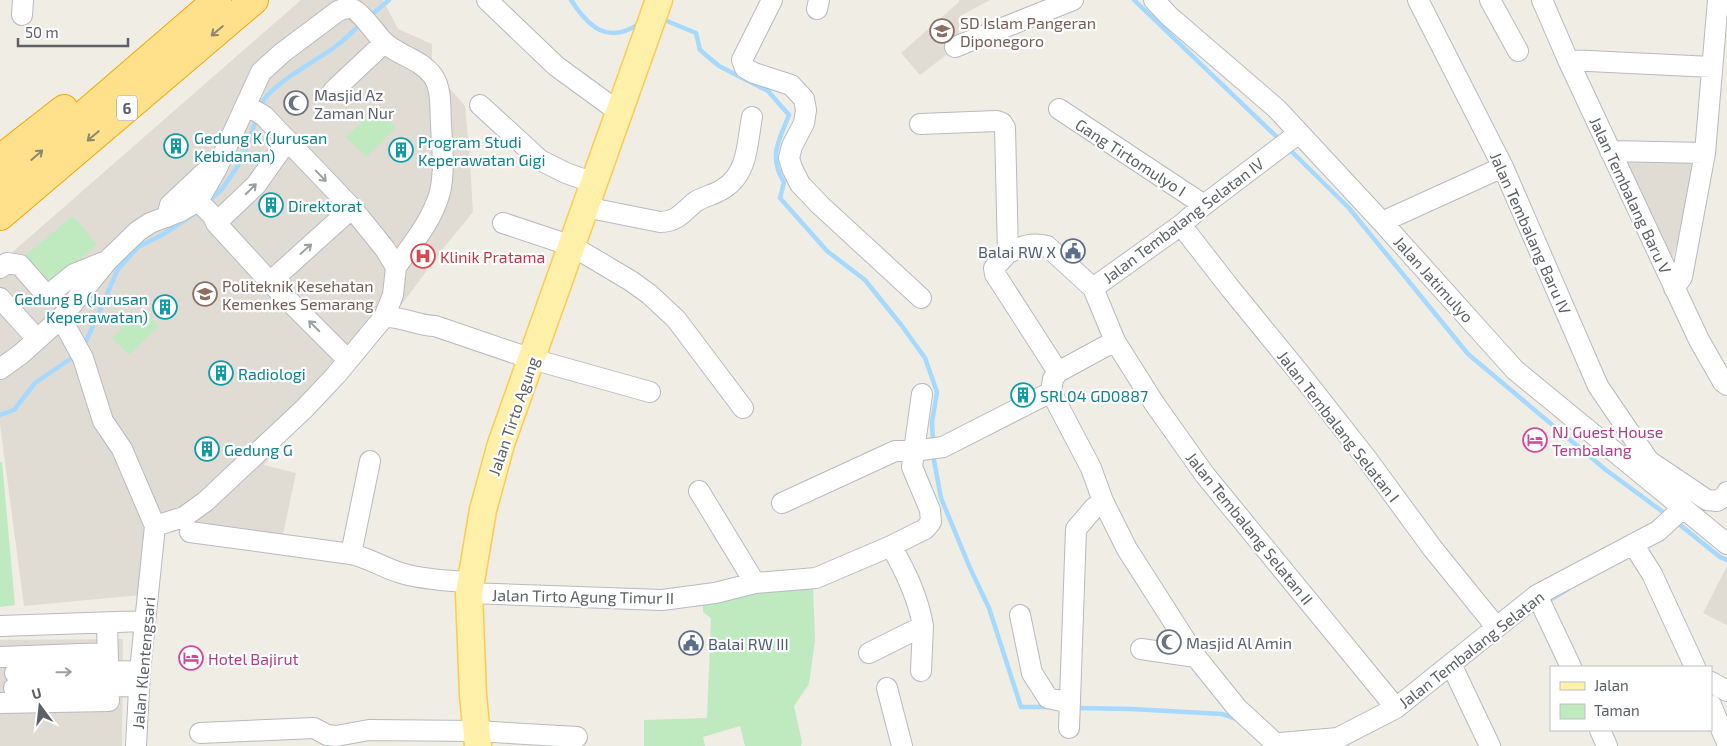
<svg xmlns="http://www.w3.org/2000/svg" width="1727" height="746" font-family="'Exo 2',sans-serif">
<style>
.education{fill:#e0dcd3}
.green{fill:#bfe9bf}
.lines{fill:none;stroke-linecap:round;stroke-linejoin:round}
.stream{stroke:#a5d9ff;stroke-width:4.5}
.minor-casing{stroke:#b7babf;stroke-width:22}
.major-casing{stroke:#fdcb50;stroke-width:29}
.highway-casing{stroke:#f4a600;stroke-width:30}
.minor{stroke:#fff;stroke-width:20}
.major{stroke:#fff0aa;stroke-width:26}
.highway{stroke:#ffe18c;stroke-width:28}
.oneway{stroke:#8d8771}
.oneway2{stroke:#9da0a3}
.labels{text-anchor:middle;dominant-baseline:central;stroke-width:4.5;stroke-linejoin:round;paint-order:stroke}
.shield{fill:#fff;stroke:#8d9094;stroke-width:1}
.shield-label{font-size:15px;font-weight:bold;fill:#5c6166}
.education-label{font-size:16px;fill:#785e54;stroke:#fff;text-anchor:start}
.worship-label{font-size:16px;fill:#5b616d;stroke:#fff;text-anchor:start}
.culture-label{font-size:16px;fill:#0d838f;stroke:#fff;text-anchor:start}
.street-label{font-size:16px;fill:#5c6166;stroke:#fff}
.service-label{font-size:16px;fill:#4e5e75;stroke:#fff;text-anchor:end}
.health-label{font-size:16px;fill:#be3a42;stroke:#fff;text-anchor:start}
.hotel-label{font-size:16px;fill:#b23c85;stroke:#fff;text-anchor:start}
</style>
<rect width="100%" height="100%" fill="#f0ede4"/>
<path class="education" d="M 301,0 L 383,0 L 398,29 L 432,44 L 432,68 L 465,106 L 469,146 L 473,212 L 446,245 L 393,316 L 288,434 L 264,465 L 296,473 L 282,539 L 167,527 L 154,533 L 141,595 L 24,606 L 0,424 L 0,263 Z
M 959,0 L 990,0 L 960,16 L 958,46 L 920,75 L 901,53 L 959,2 Z
M 1614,153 L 1702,157 L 1695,189 L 1671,262 Z
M 1727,566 L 1727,625 L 1703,613 Z
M 123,639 L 122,746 L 0,746 L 0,640 Z"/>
<path class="green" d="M 377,108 L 396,128 L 366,157 L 346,137 Z
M 73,216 L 97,245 L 45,287 L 21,259 Z
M 142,309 L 159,326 L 129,355 L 112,338 Z
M 0,462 L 2,462 L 15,605 L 0,607 Z
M 813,586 L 815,640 L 809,684 L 794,706 L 802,742 L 801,746 L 745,746 L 740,726 L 703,737 L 705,746 L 644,746 L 644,720 L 707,718 L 711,618 L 703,612 L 703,603 L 731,595 Z"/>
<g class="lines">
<path class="stream" d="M 571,0 C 589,28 609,45 640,23
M 1134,0 L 1281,141
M 369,17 L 389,0
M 662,19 L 696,33 L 700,50 L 719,66 L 768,91 L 789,115 C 779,140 768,157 784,182 L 780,198 L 827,251 L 865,280 L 902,326 L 925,358 L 937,392 L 932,422 L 933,442
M 260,107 C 267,86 316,61 335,47 C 344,40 352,32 361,24
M 1288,148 L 1348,207 L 1468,354 L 1606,470 L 1667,515
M 208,202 L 222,189 L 242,160 L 257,117
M 84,346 L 118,269 L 138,247 L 162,235 L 194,214
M 0,415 L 14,410 L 35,383 L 76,355
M 933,455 L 941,498 L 970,568 L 989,608 L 1021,707 L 1051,707
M 1675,521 L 1720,557 L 1727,560
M 1546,602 L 1568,589
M 1076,708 L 1131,709 L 1222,714 L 1237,719"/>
<g class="minor-casing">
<path id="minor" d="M 487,0 L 556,66 L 619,112
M 772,0 L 742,60 L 745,68 L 754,73 L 791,85 L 804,99 L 806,110 L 804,123 L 792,146 L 789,158 L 792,168 L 800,184 L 820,205 L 921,298
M 1154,0 L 1169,16 L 1277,109 L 1382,222 L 1515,370 L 1727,544
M 1418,0 L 1503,167 L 1598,386 L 1649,461 L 1707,500 L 1717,501 L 1725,496 L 1727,492
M 1490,0 L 1518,51
M 1542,0 L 1568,60 L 1699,340 L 1723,382 L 1727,385
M 817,9 L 819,0
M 22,15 L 23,0
M 955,47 L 1073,0
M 1568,60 L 1712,67
M 333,91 L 384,43
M 480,105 L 540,160 L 566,173 L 594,183
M 1059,109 L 1204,205
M 920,124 L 997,121 L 1002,123 L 1005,128 L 1008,253 C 1022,246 1032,242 1047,246 L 1093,288
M 1299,133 L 1204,205 L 1181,225 L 1093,288 L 1115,341 L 1058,372 L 1053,379 L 1051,392 L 1091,468 L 1103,501 L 1127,549 L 1196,657 L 1237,708 L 1274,742 L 1280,743 L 1338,738
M 1610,151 L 1705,153
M 198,201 L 213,216 L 216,223 L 270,282 L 348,360
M 585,207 L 660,222 C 677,222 683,212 695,202 C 704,196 714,195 723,189 C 748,174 747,144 752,117
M 167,217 L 170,205 L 204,173 L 212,171
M 1382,222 L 1503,167
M 216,223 L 256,185 L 287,141
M 503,223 L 572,246 L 631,281 L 649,294 L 676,319 L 743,408
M 1181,225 L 1230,288 L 1305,380 L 1367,459 L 1433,549 L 1489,618 L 1495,628
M 1008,253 L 994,268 L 995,274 L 1058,372
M 0,268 L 7,263 L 20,265 L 47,296 L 74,274 L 104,262
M 270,282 L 352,208
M 1674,288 L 1682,277 L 1705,153 L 1718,0
M 0,298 L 37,339
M 384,317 C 402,316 417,326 435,326 L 532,359 L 650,392
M 61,318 L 83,358 L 103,421 L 122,449 L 155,526 L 140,671 L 136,746
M 1115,341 L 1154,403 L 1205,475 L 1396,708
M 0,369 L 21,354 L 61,318 L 108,260 L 138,231 L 150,223 L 179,212 L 198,201 L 216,170 L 261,72 L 282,53 L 338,11 C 341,10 345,8 349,8 C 358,8 374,31 381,39 C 395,55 420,58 433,76 C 442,89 440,109 441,124 C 442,146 445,170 440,192 C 432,221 413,243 396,267
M 699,491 L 755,583
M 782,503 L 895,451 L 914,451 L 922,394
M 155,526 L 184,517 L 206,501 L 305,408 L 336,375 L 384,317 L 393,295 L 396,267 L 385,249 L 352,208 L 264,116 L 246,105
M 190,532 L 351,554 C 369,558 384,568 401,573 C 423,580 448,580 471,583
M 1633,544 L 1652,574 L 1695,667
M 351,554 L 370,461
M 469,593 L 662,600 L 715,593 L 755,583 L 816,578 L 891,546 L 925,529 L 931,522 L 930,510 L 912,467 L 914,451 L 943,447 L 1051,392
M 1537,595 L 1571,667
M 1020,615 L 1032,673 L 1048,698 L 1070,703
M 0,626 L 145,621
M 1141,649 L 1196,657
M 869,653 L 923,626 C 918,597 906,572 891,546
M 0,657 L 108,653
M 1451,664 L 1490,746
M 921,671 L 923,626
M 15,673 L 140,671
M 1711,682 L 1727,691
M 14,688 L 139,686
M 887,688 L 902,746
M 0,703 L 109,701 L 107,623
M 1711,705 L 1727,743
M 1069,728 L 1076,529 L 1094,508 L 1103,501
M 1600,730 L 1607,746
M 200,733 L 314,728 L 327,735 L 336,736 L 369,730 L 476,731 L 577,737
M 1329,745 L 1334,740 L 1396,708 L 1537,595 L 1658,531 L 1683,508"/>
</g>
<g class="major-casing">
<path id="major" d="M 478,746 L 473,695 L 469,593 L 483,510 L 501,444 L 659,0"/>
</g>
<g class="highway-casing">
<path id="highway" d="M 0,159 L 64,109
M 0,187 L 217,0
M 0,216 L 254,0"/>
</g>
<use href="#minor" class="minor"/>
<use href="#major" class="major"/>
<use href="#highway" class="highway"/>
</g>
<defs><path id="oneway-shaft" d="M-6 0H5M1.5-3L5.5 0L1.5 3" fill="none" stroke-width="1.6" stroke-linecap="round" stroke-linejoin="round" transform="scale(1.25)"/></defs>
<g class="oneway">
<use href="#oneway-shaft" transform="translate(217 31) rotate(140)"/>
<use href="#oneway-shaft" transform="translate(93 136) rotate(140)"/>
<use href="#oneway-shaft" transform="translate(37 155) rotate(-41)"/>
</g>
<g class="oneway2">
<use href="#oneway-shaft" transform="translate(321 176) rotate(46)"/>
<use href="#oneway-shaft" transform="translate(251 189) rotate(-45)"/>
<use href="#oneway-shaft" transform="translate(306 249) rotate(-42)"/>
<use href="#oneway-shaft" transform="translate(314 326) rotate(-135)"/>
<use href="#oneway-shaft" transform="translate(64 672) rotate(-1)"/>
</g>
<defs>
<g id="school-ring" transform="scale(1.25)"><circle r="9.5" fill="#fff" stroke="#8d6e63" stroke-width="1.5"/><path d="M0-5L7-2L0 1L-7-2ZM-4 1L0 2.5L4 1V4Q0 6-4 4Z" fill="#8d6e63"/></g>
<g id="mosque-ring" transform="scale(1.25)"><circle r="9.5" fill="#fff" stroke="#6b7280" stroke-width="1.5"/><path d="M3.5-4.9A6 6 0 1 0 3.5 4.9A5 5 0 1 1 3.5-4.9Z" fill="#6b7280"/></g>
<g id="building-ring" transform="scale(1.25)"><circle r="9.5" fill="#fff" stroke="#0f9aa8" stroke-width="1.5"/><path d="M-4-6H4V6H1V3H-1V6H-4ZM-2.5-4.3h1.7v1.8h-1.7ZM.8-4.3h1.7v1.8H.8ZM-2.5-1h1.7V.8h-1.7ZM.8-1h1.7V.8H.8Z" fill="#0f9aa8"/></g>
<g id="civic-ring" transform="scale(1.25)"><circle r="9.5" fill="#fff" stroke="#5c6f8a" stroke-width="1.5"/><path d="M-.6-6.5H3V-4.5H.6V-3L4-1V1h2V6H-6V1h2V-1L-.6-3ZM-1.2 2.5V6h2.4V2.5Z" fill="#5c6f8a"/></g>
<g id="hospital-ring" transform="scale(1.25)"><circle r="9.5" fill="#fff" stroke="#e0444e" stroke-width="1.5"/><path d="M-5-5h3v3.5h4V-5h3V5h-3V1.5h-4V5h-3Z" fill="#e0444e"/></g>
<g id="university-ring" transform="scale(1.25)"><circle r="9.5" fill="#fff" stroke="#8d6e63" stroke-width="1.5"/><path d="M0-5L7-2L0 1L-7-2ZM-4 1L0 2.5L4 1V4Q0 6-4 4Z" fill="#8d6e63"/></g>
<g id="hotel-ring" transform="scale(1.25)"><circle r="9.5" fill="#fff" stroke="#d1479c" stroke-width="1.5"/><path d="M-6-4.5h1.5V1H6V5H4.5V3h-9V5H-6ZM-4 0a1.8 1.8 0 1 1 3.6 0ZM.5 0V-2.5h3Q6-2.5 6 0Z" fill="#d1479c"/></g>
</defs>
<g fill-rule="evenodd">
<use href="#school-ring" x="942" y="31"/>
<use href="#mosque-ring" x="296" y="103"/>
<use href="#building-ring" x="176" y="146"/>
<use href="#building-ring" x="401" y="150"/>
<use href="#building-ring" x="271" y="205"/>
<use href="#civic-ring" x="1073" y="251"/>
<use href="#hospital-ring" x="423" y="256"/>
<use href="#university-ring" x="205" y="294"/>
<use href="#building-ring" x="165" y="307"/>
<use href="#building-ring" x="221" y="373"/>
<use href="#building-ring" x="1023" y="395"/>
<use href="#hotel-ring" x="1535" y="440"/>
<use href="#building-ring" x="207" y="449"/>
<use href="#mosque-ring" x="1169" y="642"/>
<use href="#civic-ring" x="691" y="643"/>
<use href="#hotel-ring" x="191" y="658"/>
</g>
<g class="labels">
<rect class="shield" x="117" y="95.5" width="20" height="25" rx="4"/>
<g class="shield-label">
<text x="127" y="108">6</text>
</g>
<g class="education-label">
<text x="960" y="22">SD Islam Pangeran<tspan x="960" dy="18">Diponegoro</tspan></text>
<text x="222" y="285">Politeknik Kesehatan<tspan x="222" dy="18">Kemenkes Semarang</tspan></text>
</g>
<g class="worship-label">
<text x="314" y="94">Masjid Az<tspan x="314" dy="18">Zaman Nur</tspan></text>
<text x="1186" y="642">Masjid Al Amin</text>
</g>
<g class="culture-label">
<text x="194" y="137">Gedung K (Jurusan<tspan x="194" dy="18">Kebidanan)</tspan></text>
<text x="418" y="141">Program Studi<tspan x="418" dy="18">Keperawatan Gigi</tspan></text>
<text x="288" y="205">Direktorat</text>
<text x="148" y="298" text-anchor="end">Gedung B (Jurusan<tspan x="148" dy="18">Keperawatan)</tspan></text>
<text x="238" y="373">Radiologi</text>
<text x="1040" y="395">SRL04 GD0887</text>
<text x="224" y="449">Gedung G</text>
</g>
<g class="street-label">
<text transform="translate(1131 157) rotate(33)">Gang Tirtomulyo I</text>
<text transform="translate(1631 195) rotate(65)">Jalan Tembalang Baru V</text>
<text transform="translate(1183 220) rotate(-37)">Jalan Tembalang Selatan IV</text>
<text transform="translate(1531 233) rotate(66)">Jalan Tembalang Baru IV</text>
<text transform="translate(1434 279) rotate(48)">Jalan Jatimulyo</text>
<text transform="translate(513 416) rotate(-71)">Jalan Tirto Agung</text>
<text transform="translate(1339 426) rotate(52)">Jalan Tembalang Selatan I</text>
<text transform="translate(1250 528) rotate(51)">Jalan Tembalang Selatan II</text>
<text transform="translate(583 596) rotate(1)">Jalan Tirto Agung Timur II</text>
<text transform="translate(1471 649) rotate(-38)">Jalan Tembalang Selatan</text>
<text transform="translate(143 663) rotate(-85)">Jalan Klentengsari</text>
</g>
<g class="service-label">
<text x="1056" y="251">Balai RW X</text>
<text x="708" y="643" text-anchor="start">Balai RW III</text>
</g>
<g class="health-label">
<text x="440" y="256">Klinik Pratama</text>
</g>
<g class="hotel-label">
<text x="1552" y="431">NJ Guest House<tspan x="1552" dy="18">Tembalang</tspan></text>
<text x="208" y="658">Hotel Bajirut</text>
</g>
</g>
<rect x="1550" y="666" width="162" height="65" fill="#ffffff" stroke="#bec0c2"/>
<rect x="1560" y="682" width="25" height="8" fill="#fff0aa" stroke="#bec0c2"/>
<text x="1594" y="691" font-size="15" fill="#5c6166">Jalan</text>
<rect x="1560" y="704" width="25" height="15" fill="#bfe9bf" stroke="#bec0c2"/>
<text x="1594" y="716" font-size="15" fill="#5c6166">Taman</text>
<g transform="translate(40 706) rotate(345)" stroke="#ffffff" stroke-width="4" paint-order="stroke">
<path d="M0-4L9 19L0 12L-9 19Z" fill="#5c6166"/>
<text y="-8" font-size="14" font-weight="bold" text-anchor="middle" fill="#5c6166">U</text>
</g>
<path d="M18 38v8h110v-8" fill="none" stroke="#5c6166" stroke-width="2.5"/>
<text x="25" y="38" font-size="15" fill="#5c6166" stroke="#ffffff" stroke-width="4" paint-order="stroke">50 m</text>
</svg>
